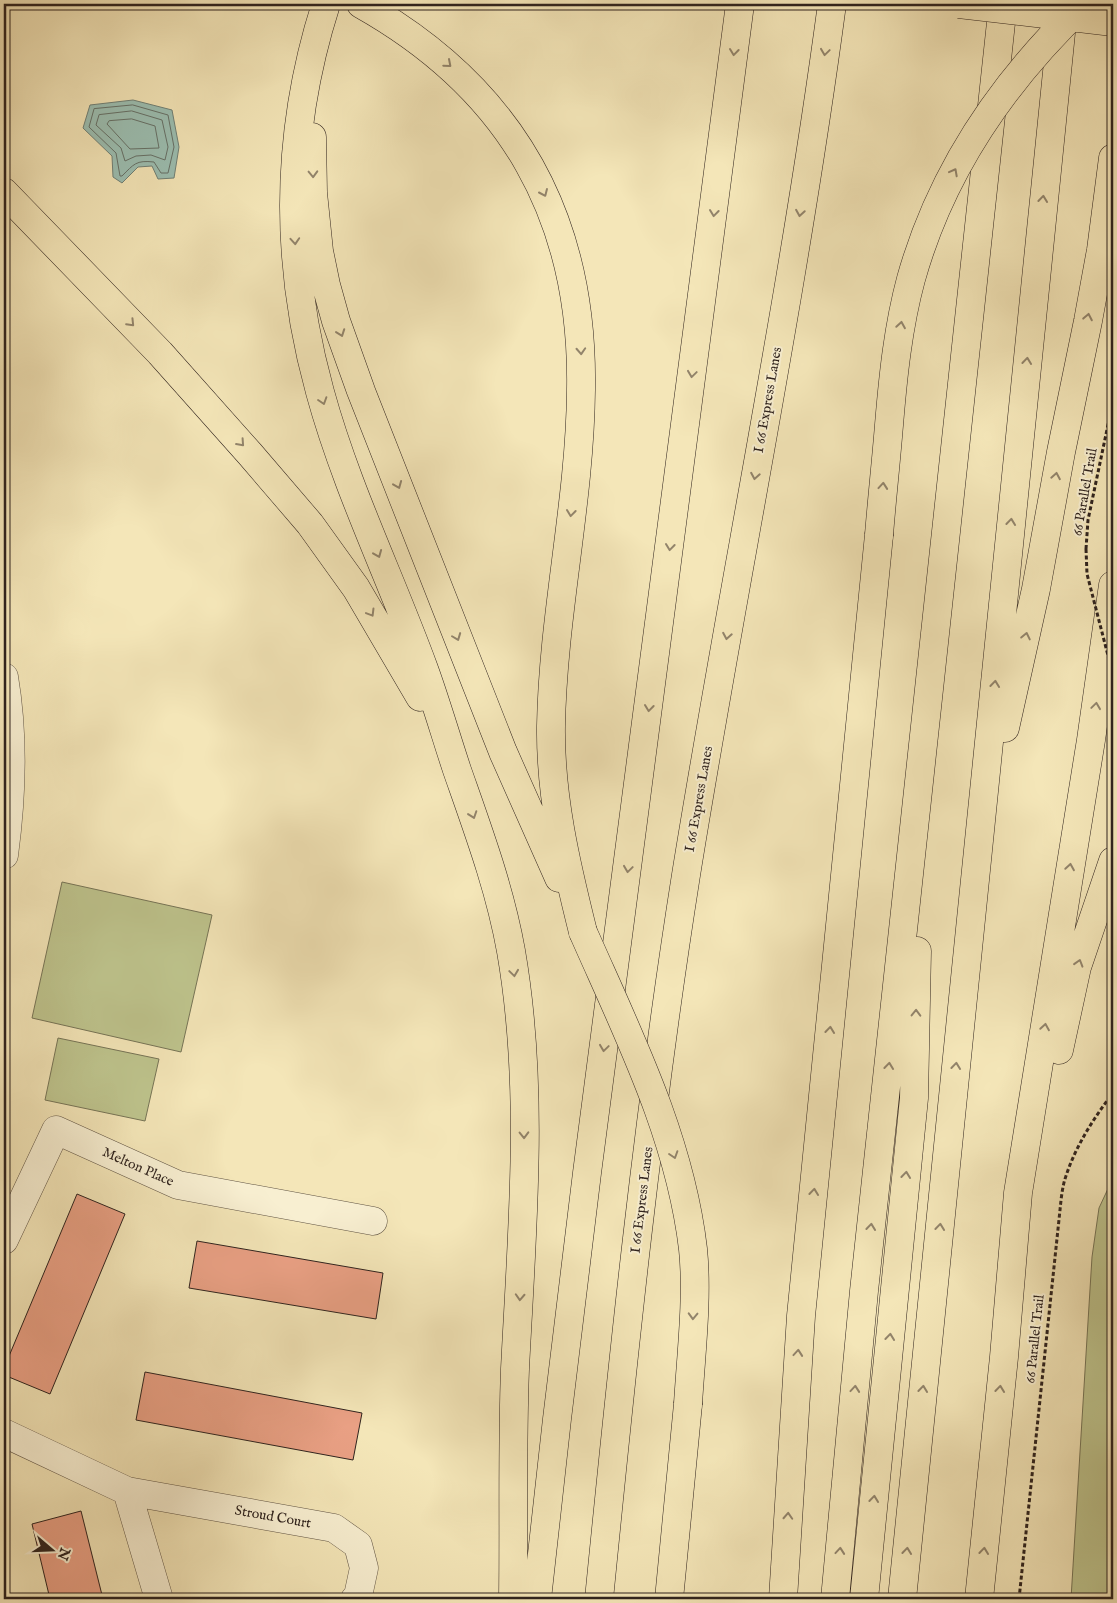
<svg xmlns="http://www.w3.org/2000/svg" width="1117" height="1603" font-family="'IM FELL English',serif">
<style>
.green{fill:#bec48d;stroke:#767456}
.water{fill:#9cbfb2;stroke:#708177}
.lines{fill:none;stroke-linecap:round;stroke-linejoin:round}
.shore{stroke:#667168;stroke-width:1}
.building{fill:#e9a084;stroke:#2f231e}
.minor-casing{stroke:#605444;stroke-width:29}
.highway-casing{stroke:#2f231e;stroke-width:29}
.path{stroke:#2f231e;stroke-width:3;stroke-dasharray:4 2.5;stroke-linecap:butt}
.minor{stroke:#f8efd1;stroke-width:28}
.highway{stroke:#f4e6b8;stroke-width:28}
.highway-bridge-casing{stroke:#2f231e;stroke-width:29;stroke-linecap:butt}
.path-bridge{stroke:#2f231e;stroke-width:3;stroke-dasharray:4 2.5;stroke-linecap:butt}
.highway-bridge{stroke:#f4e6b8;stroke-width:28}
.oneway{stroke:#92846b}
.labels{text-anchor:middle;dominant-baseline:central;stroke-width:4;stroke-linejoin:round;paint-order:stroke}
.street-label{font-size:14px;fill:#2f231e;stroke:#f8efd1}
</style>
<rect width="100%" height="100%" fill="#f4e6b8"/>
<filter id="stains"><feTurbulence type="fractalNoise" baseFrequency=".004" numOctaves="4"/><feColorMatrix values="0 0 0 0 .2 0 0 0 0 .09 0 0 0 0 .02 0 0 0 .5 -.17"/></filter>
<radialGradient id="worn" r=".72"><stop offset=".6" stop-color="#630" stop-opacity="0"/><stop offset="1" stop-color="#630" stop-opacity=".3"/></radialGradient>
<path class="green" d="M 62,882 L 212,915 L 181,1052 L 32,1018 Z
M 58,1038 L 159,1059 L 145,1121 L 45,1100 Z
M 1113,1178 L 1113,1599 L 1071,1599 L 1092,1257 L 1099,1208 Z"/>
<path class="water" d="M 133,100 L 172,110 L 179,147 L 174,178 L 158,179 L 152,166 L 138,167 L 122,183 L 113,177 L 112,156 L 83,128 L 90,105 Z"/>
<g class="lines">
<path class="shore" d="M 133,105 L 168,115 L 174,147 L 168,173 L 161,173 L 154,162 C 136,160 134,164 122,176 L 120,176 L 116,153 L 89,127 L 94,109 Z
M 132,111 L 162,120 L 168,147 L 165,160 L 151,155 L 136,156 L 125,161 L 121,148 L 96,125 L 99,115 Z
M 132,119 L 155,126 L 159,148 L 130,149 L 107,124 L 109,121 Z"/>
</g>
<path class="building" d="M 77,1194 L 125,1214 L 50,1394 L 4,1375 L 4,1368 Z
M 197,1241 L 383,1273 L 376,1319 L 189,1288 Z
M 145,1372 L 362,1413 L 353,1460 L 136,1420 Z
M 81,1511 L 103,1599 L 50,1599 L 32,1524 Z"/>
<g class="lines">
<g class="minor-casing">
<path id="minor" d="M 4,677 C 14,736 12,796 4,855
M 4,1240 L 56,1130 L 178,1185 L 373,1221
M 4,1433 L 127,1491 L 334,1528 L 358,1545 L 364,1568 L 358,1596 L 355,1599
M 127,1491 L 159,1599"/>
</g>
<g class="highway-casing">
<path id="highway" d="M 326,4 C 285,132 284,262 320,392 C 346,487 390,576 424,669 C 436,702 446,737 457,770 C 478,830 500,889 511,951 C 535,1089 522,1230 515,1369 C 512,1446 514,1523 513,1599
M 361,4 C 512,89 584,217 581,390 C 580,502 553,613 551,726 C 550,796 566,864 583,932
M 312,137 L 313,193 L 319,251 L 326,285 L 336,321 L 361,391 L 503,752 L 559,878
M 4,192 L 160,353 L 250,454 L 310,524 L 356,588 L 420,697
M 1005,728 L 1036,589 L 1061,452 L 1088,321 L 1101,250 L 1113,158
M 1059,1050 L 1077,967 L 1113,861
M 537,1599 L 557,1419 L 587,1173 L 740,4
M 599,1599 C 623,1357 648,1115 686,875 C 733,584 793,296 832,4
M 669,1599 L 688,1404
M 783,1599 L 801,1316 L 879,535
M 835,1599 L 864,1291 L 1003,4
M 864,1599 L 914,1098 L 917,951
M 902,1599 L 1063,13
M 979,1599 L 1004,1357 L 1018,1193 L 1091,740 L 1113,585"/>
</g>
<path class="path" d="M 1086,549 L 1088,520 L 1113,401
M 1019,1599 L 1060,1210 C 1061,1200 1062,1189 1065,1179 C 1075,1147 1093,1119 1113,1093"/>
<use href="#minor" class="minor"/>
<use href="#highway" class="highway"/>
<g class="highway-bridge-casing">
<path id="highway-bridge" d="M 959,4 L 1113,22
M 879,535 C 882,498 886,462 889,425 C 893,377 898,327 911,279 C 941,172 1004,80 1084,4
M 583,932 C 628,1034 680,1137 693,1249 C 698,1297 691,1355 688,1404"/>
</g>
<path class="path-bridge" d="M 1086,549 L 1087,574 L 1113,675"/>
<use href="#highway-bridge" class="highway-bridge"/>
</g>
<defs><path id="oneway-chevron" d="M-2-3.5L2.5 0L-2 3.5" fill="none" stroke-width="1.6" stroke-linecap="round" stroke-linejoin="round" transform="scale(1.25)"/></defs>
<g class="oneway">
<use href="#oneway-chevron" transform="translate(734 52) rotate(97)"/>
<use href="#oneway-chevron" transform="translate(825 52) rotate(98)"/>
<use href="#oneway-chevron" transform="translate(448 64) rotate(41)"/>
<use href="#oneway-chevron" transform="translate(954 172) rotate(-62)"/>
<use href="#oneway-chevron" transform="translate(313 174) rotate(88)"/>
<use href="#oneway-chevron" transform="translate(544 193) rotate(66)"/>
<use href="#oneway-chevron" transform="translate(1043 199) rotate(-84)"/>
<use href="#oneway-chevron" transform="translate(714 213) rotate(97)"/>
<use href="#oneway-chevron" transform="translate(800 213) rotate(99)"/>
<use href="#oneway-chevron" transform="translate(295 241) rotate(86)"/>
<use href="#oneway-chevron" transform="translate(1088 317) rotate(-79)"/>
<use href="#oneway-chevron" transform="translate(131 323) rotate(46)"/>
<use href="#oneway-chevron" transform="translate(901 325) rotate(-81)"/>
<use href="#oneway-chevron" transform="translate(341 333) rotate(70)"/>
<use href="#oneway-chevron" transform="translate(581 351) rotate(87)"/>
<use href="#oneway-chevron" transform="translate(1027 361) rotate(-84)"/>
<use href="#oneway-chevron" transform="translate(692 374) rotate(98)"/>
<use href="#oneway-chevron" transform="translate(323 401) rotate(72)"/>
<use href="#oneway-chevron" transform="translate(241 443) rotate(48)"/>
<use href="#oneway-chevron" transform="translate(755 476) rotate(100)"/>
<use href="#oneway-chevron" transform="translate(1056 476) rotate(-80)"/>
<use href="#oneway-chevron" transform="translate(398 485) rotate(68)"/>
<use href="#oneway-chevron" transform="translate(883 486) rotate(-85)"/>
<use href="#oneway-chevron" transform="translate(571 513) rotate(97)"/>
<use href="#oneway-chevron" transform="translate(1011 522) rotate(-84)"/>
<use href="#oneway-chevron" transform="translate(670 547) rotate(97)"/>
<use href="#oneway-chevron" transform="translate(378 554) rotate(68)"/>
<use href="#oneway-chevron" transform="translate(371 613) rotate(59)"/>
<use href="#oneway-chevron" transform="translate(727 636) rotate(100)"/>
<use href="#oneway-chevron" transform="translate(1026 636) rotate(-78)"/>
<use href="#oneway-chevron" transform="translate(457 637) rotate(69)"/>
<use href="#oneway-chevron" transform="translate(995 684) rotate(-84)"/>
<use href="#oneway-chevron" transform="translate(1096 706) rotate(-82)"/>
<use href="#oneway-chevron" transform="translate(649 708) rotate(97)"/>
<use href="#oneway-chevron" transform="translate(473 815) rotate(71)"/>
<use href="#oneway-chevron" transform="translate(1070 867) rotate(-81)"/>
<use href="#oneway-chevron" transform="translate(628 869) rotate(98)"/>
<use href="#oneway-chevron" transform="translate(1079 963) rotate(-73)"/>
<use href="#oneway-chevron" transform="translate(514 973) rotate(82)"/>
<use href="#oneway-chevron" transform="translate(916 1013) rotate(-89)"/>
<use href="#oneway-chevron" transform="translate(1045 1027) rotate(-81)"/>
<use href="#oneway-chevron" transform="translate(830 1030) rotate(-84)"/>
<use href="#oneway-chevron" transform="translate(604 1048) rotate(98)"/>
<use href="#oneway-chevron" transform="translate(889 1066) rotate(-84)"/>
<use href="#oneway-chevron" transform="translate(956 1066) rotate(-84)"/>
<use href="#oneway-chevron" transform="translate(524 1135) rotate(89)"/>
<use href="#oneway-chevron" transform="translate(674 1155) rotate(72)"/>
<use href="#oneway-chevron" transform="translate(906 1175) rotate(-84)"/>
<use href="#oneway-chevron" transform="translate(814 1192) rotate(-84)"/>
<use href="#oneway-chevron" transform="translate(871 1227) rotate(-84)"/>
<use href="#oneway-chevron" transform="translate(940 1227) rotate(-84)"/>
<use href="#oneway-chevron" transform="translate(520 1297) rotate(93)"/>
<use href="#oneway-chevron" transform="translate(693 1316) rotate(92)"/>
<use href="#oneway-chevron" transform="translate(890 1337) rotate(-84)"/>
<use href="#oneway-chevron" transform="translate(798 1353) rotate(-85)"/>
<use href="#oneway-chevron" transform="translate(855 1389) rotate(-85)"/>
<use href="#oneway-chevron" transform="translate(923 1389) rotate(-84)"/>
<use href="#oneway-chevron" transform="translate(1000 1389) rotate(-84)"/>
<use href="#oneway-chevron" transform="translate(874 1499) rotate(-84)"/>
<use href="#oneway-chevron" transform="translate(788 1516) rotate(-87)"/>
<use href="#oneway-chevron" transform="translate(840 1551) rotate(-85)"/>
<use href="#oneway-chevron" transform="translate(907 1551) rotate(-84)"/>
<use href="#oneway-chevron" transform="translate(984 1551) rotate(-84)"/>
</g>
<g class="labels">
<g class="street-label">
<text transform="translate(768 400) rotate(-80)">I 66 Express Lanes</text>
<text transform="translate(1085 492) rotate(-80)">66 Parallel Trail</text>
<text transform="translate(699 799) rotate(-80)">I 66 Express Lanes</text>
<text transform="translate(138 1167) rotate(24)">Melton Place</text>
<text transform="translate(642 1200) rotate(-83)">I 66 Express Lanes</text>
<text transform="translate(1035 1339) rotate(-84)">66 Parallel Trail</text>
<text transform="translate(273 1517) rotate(10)">Stroud Court</text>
</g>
</g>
<rect width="1117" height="1603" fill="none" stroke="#f4e6b8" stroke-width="20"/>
<rect x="5" y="5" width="1107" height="1593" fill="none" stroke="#2f231e" stroke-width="2.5"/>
<rect x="10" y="10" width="1097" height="1583" fill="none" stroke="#2f231e"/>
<g transform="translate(52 1550) rotate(109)" stroke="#f8efd1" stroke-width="4" paint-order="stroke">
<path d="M0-4L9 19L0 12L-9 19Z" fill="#2f231e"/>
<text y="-8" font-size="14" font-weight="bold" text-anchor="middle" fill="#2f231e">N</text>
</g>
<rect width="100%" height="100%" filter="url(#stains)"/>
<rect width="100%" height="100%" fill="url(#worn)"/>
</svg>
